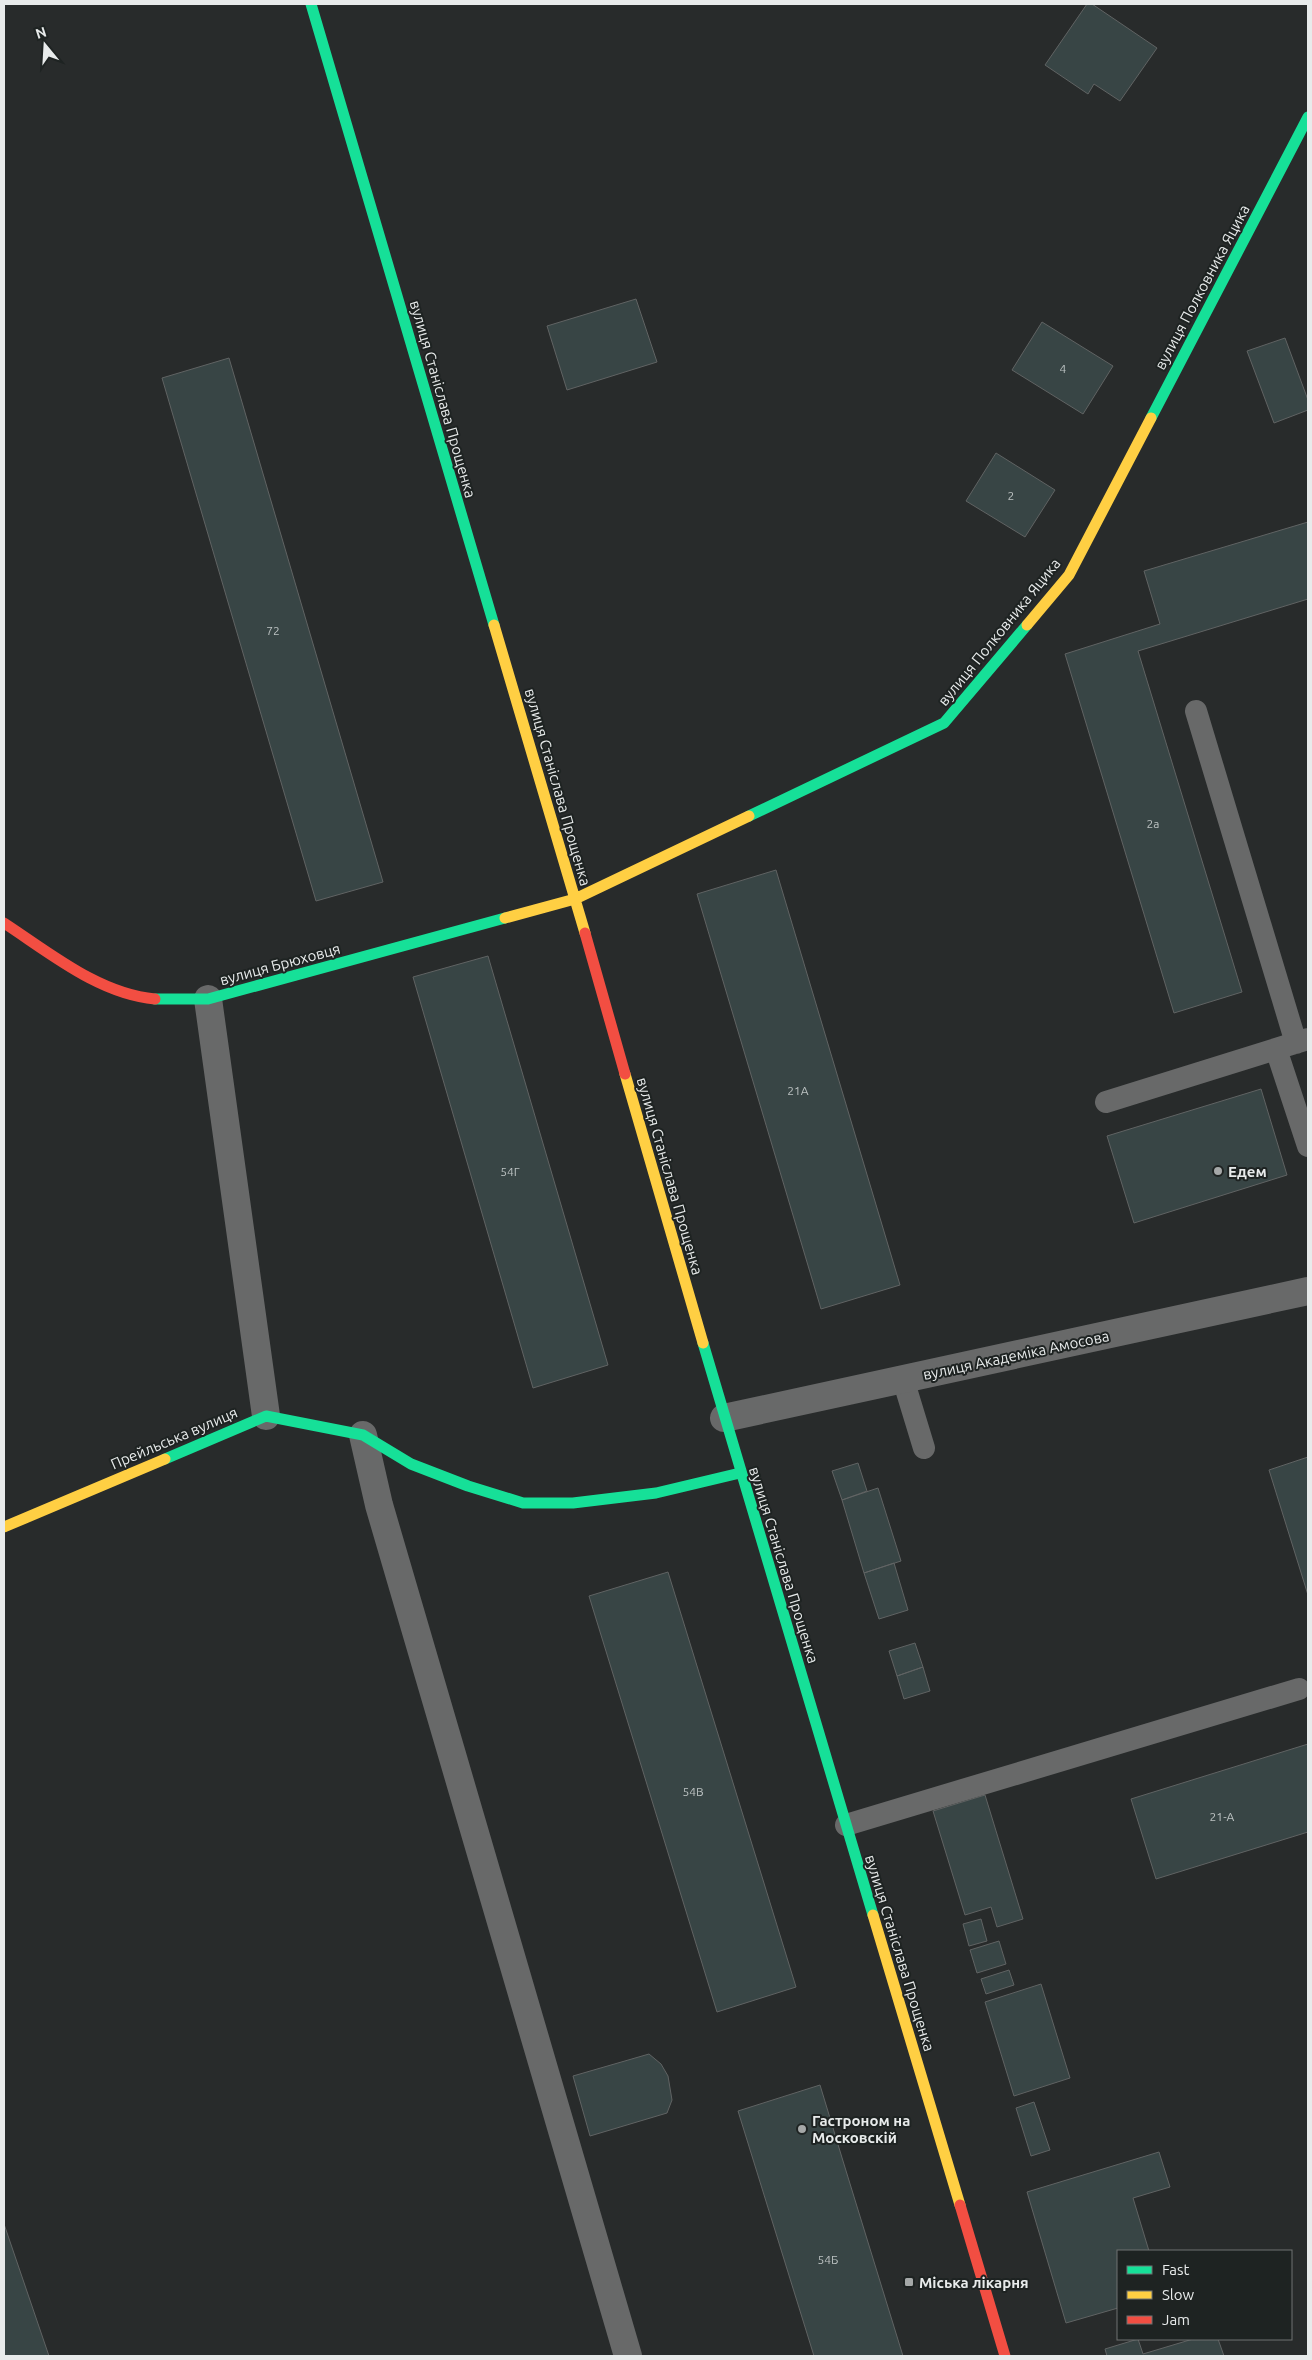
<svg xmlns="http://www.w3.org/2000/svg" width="1312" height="2360" font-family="Ubuntu,sans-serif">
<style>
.building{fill:#384545;stroke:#606363}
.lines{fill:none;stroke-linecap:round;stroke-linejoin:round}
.lane{stroke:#686969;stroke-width:22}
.street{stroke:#686969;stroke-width:28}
.fast{stroke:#16e098;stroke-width:11}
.slow{stroke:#ffcf43;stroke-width:11}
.jam{stroke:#f24e42;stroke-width:11}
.poi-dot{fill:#a5a8a8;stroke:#1e2322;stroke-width:2}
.labels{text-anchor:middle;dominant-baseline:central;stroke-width:4;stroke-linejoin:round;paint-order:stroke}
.number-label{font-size:12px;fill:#bcc2c2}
.street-label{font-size:15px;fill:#e8ebeb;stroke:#1e2322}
.poi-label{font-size:15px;font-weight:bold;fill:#e8ebeb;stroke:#1e2322;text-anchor:start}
</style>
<rect width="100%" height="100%" fill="#282b2b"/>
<path class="building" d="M 1087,4 L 1092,4 L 1157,48 L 1120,101 L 1094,84 L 1088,94 L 1045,65 Z
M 636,299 L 657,362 L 567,390 L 547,326 Z
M 1042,322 L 1113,366 L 1083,414 L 1012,370 Z
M 1285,338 L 1308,400 L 1308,410 L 1274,423 L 1247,351 Z
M 229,358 L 383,882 L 316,901 L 162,378 Z
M 996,453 L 1055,490 L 1025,537 L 966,501 Z
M 1308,522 L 1308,599 L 1138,651 L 1242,992 L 1174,1013 L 1065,654 L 1160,624 L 1144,571 Z
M 776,870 L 900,1285 L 821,1309 L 697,894 Z
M 488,956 L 608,1365 L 533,1388 L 413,977 Z
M 1261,1089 L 1287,1175 L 1134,1223 L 1107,1136 Z
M 1308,1457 L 1308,1595 L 1269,1470 Z
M 858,1463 L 867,1491 L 842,1500 L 832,1471 Z
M 878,1488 L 901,1561 L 864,1573 L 842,1500 Z
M 894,1563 L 908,1610 L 879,1619 L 864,1573 Z
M 668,1572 L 796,1987 L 717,2012 L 589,1596 Z
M 915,1643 L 923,1667 L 897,1676 L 889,1651 Z
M 923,1667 L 930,1691 L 904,1699 L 897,1676 Z
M 1308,1744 L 1308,1832 L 1156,1879 L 1131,1799 Z
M 985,1795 L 1023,1919 L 997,1927 L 991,1907 L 965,1915 L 933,1811 Z
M 981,1919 L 987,1941 L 969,1946 L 963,1924 Z
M 999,1941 L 1006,1964 L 977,1973 L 970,1950 Z
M 1009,1970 L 1014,1985 L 986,1994 L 981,1979 Z
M 1041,1984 L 1070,2078 L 1014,2096 L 985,2002 Z
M 649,2054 L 661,2064 L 668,2076 L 672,2100 L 667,2113 L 590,2136 L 573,2076 Z
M 820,2085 L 843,2161 L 903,2356 L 814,2356 L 738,2111 Z
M 1034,2102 L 1050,2150 L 1031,2156 L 1016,2108 Z
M 1159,2152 L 1170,2187 L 1133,2198 L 1149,2251 L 1118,2251 L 1118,2308 L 1066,2323 L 1027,2192 Z
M 4,2224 L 49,2356 L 4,2356 Z
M 1138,2339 L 1143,2354 L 1193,2339 L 1218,2339 L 1224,2356 L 1107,2356 L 1105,2349 Z"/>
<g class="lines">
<path class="lane" d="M 1196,711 L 1296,1043
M 1276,1049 L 1308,1146
M 1106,1102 L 1308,1039
M 903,1379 L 924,1448
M 846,1825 L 1299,1689"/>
<path class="street" d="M 208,999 L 266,1416
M 724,1418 L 1308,1291
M 363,1435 L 379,1505 L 628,2356"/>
<path class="fast" d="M 311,4 L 494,625
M 1151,418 L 1308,117
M 749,816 L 944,723 L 1027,625
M 155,999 L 208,999 L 505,918
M 703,1343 L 873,1915
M 165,1459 L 266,1416 L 363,1435 L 411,1464 L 468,1486 L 523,1503 L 573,1503 L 656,1493 L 740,1473"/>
<path class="slow" d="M 494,625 L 585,933
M 1027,625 L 1069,575 L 1151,418
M 505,918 L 575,899 L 749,816
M 625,1074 L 703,1343
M 4,1527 L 165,1459
M 873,1915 L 960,2205"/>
<path class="jam" d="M 4,923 C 50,953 99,994 155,999
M 585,933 L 625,1074
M 960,2205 L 1005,2356"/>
</g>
<g class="poi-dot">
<circle cx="1218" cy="1171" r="5"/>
<circle cx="802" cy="2129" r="5"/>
<rect x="904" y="2277" width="10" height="10" rx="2.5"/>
</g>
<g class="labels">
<g class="number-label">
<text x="1063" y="368">4</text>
<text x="1011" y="495">2</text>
<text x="273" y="630">72</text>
<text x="1153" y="823">2а</text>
<text x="798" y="1090">21А</text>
<text x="510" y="1171">54Г</text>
<text x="693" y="1791">54В</text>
<text x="1222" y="1816">21-А</text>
<text x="828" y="2259">54Б</text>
</g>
<g class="street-label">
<text transform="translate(1202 287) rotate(-62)">вулиця Полковника Яцика</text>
<text transform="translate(443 399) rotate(74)">вулиця Станіслава Прощенка</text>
<text transform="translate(999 632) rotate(-51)">вулиця Полковника Яцика</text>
<text transform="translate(558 787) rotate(74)">вулиця Станіслава Прощенка</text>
<text transform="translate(280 964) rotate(-15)">вулиця Брюховця</text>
<text transform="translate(670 1176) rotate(74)">вулиця Станіслава Прощенка</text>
<text transform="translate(1016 1355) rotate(-12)">вулиця Академіка Амосова</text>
<text transform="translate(174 1438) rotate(-23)">Прейльська вулиця</text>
<text transform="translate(784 1565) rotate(73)">вулиця Станіслава Прощенка</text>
<text transform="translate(900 1953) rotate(73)">вулиця Станіслава Прощенка</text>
</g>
<g class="poi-label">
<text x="1228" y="1171">Едем</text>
<text x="812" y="2120">Гастроном на<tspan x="812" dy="17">Московскій</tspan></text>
<text x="919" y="2282">Міська лікарня</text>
</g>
</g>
<rect width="1312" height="2360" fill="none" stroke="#e8ebeb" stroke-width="10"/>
<rect x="1117" y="2250" width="175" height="90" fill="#1e2322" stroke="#6f7372"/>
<rect x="1127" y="2266" width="25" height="8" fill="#16e098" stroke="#6f7372"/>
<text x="1162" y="2275" font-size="15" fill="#e8ebeb">Fast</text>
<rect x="1127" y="2291" width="25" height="8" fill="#ffcf43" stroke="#6f7372"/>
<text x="1162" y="2300" font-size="15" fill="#e8ebeb">Slow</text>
<rect x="1127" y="2316" width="25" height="8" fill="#f24e42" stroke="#6f7372"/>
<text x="1162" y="2325" font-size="15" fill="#e8ebeb">Jam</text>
<g transform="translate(45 45) rotate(342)" stroke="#1e2322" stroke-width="4" paint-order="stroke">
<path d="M0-4L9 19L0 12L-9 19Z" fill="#e8ebeb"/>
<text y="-8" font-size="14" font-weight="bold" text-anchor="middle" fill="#e8ebeb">N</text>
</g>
</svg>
